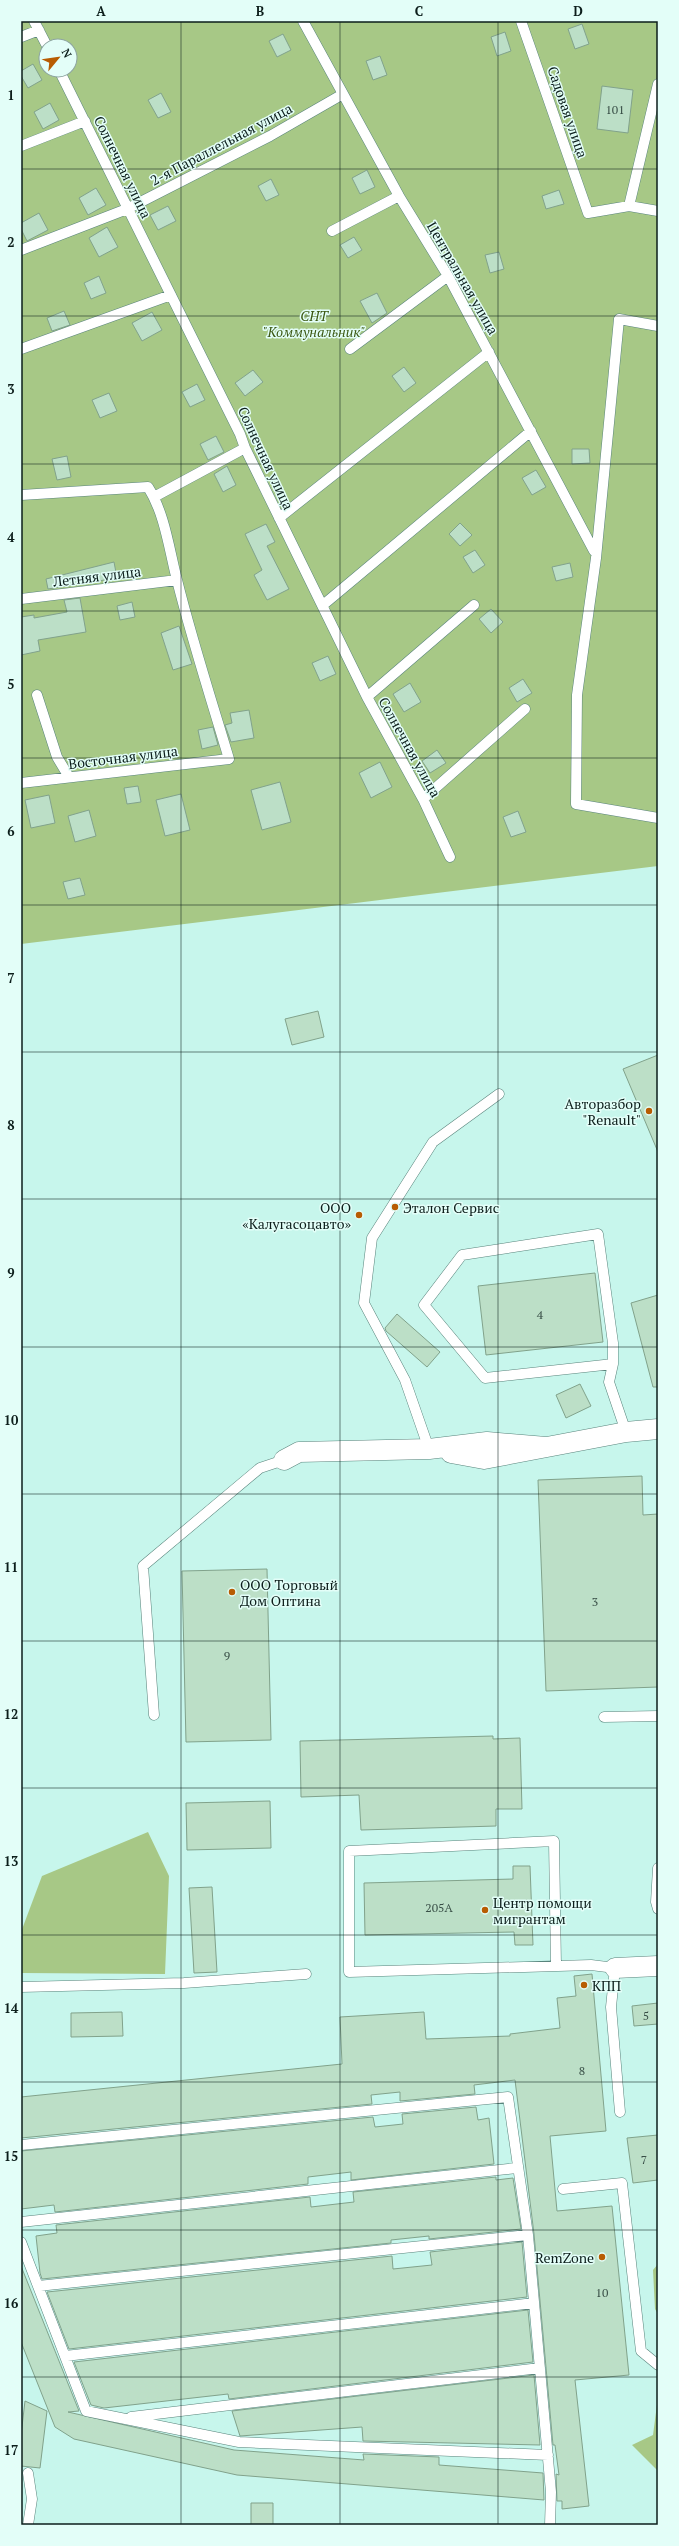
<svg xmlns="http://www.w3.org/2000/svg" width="679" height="2546" font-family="'PT Serif',serif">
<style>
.green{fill:#a7c886;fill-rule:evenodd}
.building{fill:#bcdfc7;stroke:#81a28b}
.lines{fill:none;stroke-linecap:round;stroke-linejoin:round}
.service-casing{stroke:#59847c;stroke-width:11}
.minor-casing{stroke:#59847c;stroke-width:21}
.service{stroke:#fff;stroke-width:10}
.minor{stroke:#fff;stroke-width:20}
.grid{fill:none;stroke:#0c1e1b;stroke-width:1;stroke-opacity:0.55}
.poi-dot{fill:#b85c02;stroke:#e3fef8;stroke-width:1.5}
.labels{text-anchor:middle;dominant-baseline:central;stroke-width:3;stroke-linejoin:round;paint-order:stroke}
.number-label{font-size:12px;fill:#384e46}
.street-label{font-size:14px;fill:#0c1e1b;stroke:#e3fef8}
.park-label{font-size:14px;font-style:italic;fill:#3c5913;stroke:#e3fef8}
.poi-label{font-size:14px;fill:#0c1e1b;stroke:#e3fef8;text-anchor:start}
.neatline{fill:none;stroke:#0c1e1b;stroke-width:1.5}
.grid-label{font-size:13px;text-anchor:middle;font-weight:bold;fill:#0c1e1b}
</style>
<rect width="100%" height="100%" fill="#c7f6ec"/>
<path class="green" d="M 21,21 L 658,21 L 658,866 L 21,944 ZM 46,46 L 70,46 L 70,70 L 46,70 Z
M 148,1832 L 169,1876 L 165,1974 L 21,1973 L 21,1932 L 42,1876 Z
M 658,2264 L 658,2314 L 655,2309 L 653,2270 Z
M 658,2397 L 658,2471 L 632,2445 L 653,2435 Z"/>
<path class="building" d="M 582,24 L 589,44 L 575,49 L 568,29 Z
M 505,32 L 511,51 L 497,56 L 491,37 Z
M 283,34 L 291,50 L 277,57 L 269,41 Z
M 380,56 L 387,75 L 373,80 L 366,61 Z
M 33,64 L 42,80 L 28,88 L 21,76 L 21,71 Z
M 602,86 L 633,90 L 628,133 L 597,129 Z
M 161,93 L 171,112 L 158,118 L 148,100 Z
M 50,103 L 59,120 L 43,129 L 34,112 Z
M 367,170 L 375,187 L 360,194 L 352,178 Z
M 271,179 L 279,195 L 266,201 L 258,186 Z
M 96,188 L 106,205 L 88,215 L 79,198 Z
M 559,190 L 564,204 L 546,209 L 542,196 Z
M 168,206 L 176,221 L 158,230 L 150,215 Z
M 39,213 L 48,230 L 27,241 L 21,229 L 21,223 Z
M 107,227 L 118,247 L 99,257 L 89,238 Z
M 354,237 L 362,250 L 348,258 L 340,245 Z
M 499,252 L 504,269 L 490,273 L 485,255 Z
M 99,276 L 106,293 L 91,299 L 84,283 Z
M 377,293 L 387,313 L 372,323 L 360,301 Z
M 64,311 L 70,325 L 52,331 L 47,318 Z
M 152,312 L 162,330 L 142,341 L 132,323 Z
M 404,367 L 416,383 L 404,392 L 392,376 Z
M 253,370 L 263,382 L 245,396 L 235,383 Z
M 197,384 L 205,400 L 190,407 L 182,392 Z
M 109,393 L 117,411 L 100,418 L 92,400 Z
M 216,436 L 224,452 L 208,460 L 200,444 Z
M 572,449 L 589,449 L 590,463 L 572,464 Z
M 67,456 L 71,477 L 57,480 L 52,459 Z
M 227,466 L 236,485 L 223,492 L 214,474 Z
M 536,470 L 546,487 L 532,495 L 522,478 Z
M 460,523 L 472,535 L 460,546 L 449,534 Z
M 266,524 L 275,542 L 267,546 L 289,589 L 267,600 L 254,575 L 262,570 L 245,534 Z
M 475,550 L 485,565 L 473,573 L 463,557 Z
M 114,562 L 117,578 L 48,589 L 46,579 Z
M 570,563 L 573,577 L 556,581 L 552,567 Z
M 80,598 L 86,632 L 38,640 L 40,651 L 21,655 L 21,617 L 34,615 L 34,618 L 67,612 L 64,600 Z
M 132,602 L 135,617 L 120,620 L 117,606 Z
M 491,609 L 503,622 L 491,633 L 479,619 Z
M 179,626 L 192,664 L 173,670 L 161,633 Z
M 328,656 L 336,674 L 320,681 L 312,663 Z
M 523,679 L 532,693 L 517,702 L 509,688 Z
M 410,683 L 421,702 L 404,712 L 393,694 Z
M 249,710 L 254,738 L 231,742 L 225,725 L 232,723 L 230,713 Z
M 213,727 L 218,745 L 202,749 L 198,730 Z
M 437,750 L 446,763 L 430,773 L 422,761 Z
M 380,762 L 392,787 L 371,798 L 359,773 Z
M 280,782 L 291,822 L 262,830 L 251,790 Z
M 138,786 L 141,802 L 127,804 L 124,788 Z
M 181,794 L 190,830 L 165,836 L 156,800 Z
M 49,795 L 55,823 L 31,828 L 25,800 Z
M 89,810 L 96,836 L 75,842 L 68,816 Z
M 518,811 L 526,832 L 511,837 L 503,817 Z
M 80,878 L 85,895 L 68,899 L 63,882 Z
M 318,1011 L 324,1037 L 292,1045 L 285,1019 Z
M 658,1055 L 658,1152 L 623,1069 Z
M 595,1273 L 603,1342 L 486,1355 L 478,1286 Z
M 658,1295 L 658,1387 L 653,1387 L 631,1303 Z
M 397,1314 L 440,1352 L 427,1367 L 386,1331 L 385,1328 Z
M 580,1384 L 591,1406 L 566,1418 L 556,1395 Z
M 642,1476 L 643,1515 L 658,1514 L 658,1687 L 546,1691 L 538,1480 Z
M 267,1569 L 271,1740 L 186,1742 L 182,1571 Z
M 493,1736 L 493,1739 L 520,1738 L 522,1809 L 496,1809 L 496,1826 L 361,1830 L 359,1795 L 301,1797 L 300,1741 Z
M 270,1801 L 271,1848 L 187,1850 L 186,1803 Z
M 513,1866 L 530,1866 L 533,1945 L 515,1945 L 514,1932 L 365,1935 L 364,1883 L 513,1879 Z
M 212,1887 L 217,1972 L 194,1973 L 189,1888 Z
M 592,1974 L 606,2131 L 550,2136 L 557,2211 L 612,2206 L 629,2375 L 575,2380 L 589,2506 L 562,2509 L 562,2501 L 557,2501 L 556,2474 L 559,2475 L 555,2445 L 553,2445 L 534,2234 L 515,2080 L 474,2085 L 475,2094 L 400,2101 L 400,2092 L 371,2095 L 372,2104 L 21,2138 L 21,2097 L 342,2064 L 340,2017 L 424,2012 L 426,2039 L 510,2036 L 510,2034 L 560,2028 L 557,1998 L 576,1996 L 574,1976 Z
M 658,2003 L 658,2024 L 634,2026 L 632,2006 Z
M 122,2012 L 123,2036 L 71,2037 L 71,2013 Z
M 476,2107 L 478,2120 L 489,2118 L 494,2164 L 351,2180 L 351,2172 L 308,2177 L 308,2184 L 55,2212 L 54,2205 L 21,2209 L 21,2151 L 373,2117 L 375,2127 L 403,2124 L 402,2114 Z
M 658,2135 L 658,2180 L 633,2183 L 627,2138 Z
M 496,2177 L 496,2180 L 513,2178 L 521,2229 L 429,2239 L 429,2236 L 391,2240 L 391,2243 L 42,2279 L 40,2273 L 36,2236 L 57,2233 L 56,2225 L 310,2197 L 311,2207 L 354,2202 L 353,2192 Z
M 522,2242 L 527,2297 L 69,2349 L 47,2292 L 392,2256 L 393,2269 L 432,2265 L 430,2252 Z
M 21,2266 L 79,2411 L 68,2412 L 234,2450 L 364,2460 L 363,2454 L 439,2457 L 439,2465 L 543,2473 L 544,2500 L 237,2475 L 74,2439 L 55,2427 L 21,2342 Z
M 528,2310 L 533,2362 L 229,2399 L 228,2394 L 104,2408 L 91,2405 L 74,2362 Z
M 534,2375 L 540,2445 L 363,2441 L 362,2427 L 240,2436 L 232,2411 Z
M 25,2401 L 47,2411 L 40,2468 L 21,2466 L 21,2435 Z
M 251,2503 L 273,2503 L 273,2525 L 251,2525 Z"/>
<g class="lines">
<g class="service-casing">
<path id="service" d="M 34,21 L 47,46
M 303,21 L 399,196 L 448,276 L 594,551
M 521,21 L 588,213 L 629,206 L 658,211
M 21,37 L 39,30
M 59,70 L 240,434 L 245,448 L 367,697 L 423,799 L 450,857
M 21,146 L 85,121
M 629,206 L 658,84
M 332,231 L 399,196
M 21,250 L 127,209 L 270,136 L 343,94
M 658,326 L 619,319 L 596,558 L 577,695 L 576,804 L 658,818
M 21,349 L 171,295
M 350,349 L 448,276
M 21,495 L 148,487 C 165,514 169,549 177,580 C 192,640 211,699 229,759 L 21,783
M 154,497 L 245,448
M 279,518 L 489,352
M 21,599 L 177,580
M 323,605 L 531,431
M 37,695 L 57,757 L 69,777
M 367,697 L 474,605
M 423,799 L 525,709
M 613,1364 L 485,1378 L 424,1305 L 462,1255 L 598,1234 L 613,1343 L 613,1364 L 609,1382 L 626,1432
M 429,1449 L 405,1380 L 364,1303 L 372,1238 L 433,1142 L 499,1094
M 154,1715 L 143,1566 L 260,1468 L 284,1460
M 604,1717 L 658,1716
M 658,1868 L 656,1902 L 658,1909
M 556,1966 L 554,1841 L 349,1851 L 349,1972 L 591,1965 L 615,1968 L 611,2007 L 620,2112
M 21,1987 L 184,1983 L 306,1974
M 21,2145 L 508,2097 L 528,2235 L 551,2492 L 550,2525
M 563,2189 L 622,2183 L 641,2351 L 658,2365
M 21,2222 L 517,2168
M 21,2242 L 86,2411 L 239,2442 L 548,2455
M 38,2286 L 528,2235
M 65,2356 L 534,2303
M 131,2417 L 540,2368
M 28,2525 L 32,2499 L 28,2473"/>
</g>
<g class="minor-casing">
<path id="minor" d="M 451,1453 L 484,1459 L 626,1432 L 658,1429
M 284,1460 L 299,1452 L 429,1449 L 487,1442 L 546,1447
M 615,1968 L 658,1966"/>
</g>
<use href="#service" class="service"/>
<use href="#minor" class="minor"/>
</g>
<path class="grid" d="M 181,21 L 181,2525M 340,21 L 340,2525M 498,21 L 498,2525M 21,169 L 658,169M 21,316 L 658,316M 21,464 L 658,464M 21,611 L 658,611M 21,758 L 658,758M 21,905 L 658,905M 21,1052 L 658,1052M 21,1199 L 658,1199M 21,1347 L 658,1347M 21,1494 L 658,1494M 21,1641 L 658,1641M 21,1788 L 658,1788M 21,1935 L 658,1935M 21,2082 L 658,2082M 21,2230 L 658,2230M 21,2377 L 658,2377"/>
<g class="poi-dot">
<circle cx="649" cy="1111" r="4"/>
<circle cx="395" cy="1207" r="4"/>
<circle cx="359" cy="1215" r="4"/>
<circle cx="232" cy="1592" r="4"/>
<circle cx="485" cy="1910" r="4"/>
<circle cx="584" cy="1985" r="4"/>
<circle cx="602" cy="2257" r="4"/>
</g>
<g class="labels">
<g class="number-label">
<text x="615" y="109">101</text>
<text x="540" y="1314">4</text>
<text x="595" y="1601">3</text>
<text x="227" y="1655">9</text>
<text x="439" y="1907">205А</text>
<text x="646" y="2015">5</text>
<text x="582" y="2070">8</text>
<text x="644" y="2159">7</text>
<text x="602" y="2292">10</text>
</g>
<g class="street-label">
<text transform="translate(568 112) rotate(71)">Садовая улица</text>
<text transform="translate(221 144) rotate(-28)">2-я Параллельная улица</text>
<text transform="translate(123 167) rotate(64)">Солнечная улица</text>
<text transform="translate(463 278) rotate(60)">Центральная улица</text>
<text transform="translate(266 458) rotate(65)">Солнечная улица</text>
<text transform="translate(97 576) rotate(-7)">Летняя улица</text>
<text transform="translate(410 747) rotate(61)">Солнечная улица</text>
<text transform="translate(123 757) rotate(-7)">Восточная улица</text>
</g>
<g class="park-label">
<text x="314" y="315">СНТ<tspan x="314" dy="16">"Коммунальник"</tspan></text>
</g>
<g class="poi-label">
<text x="641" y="1103" text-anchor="end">Авторазбор<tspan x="641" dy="16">"Renault"</tspan></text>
<text x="351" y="1207" text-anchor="end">ООО<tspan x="351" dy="16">«Калугасоцавто»</tspan></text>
<text x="403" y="1207">Эталон Сервис</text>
<text x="240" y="1584">ООО Торговый<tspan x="240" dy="16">Дом Оптина</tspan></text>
<text x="493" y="1902">Центр помощи<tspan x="493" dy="16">мигрантам</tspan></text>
<text x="592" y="1985">КПП</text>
<text x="594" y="2257" text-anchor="end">RemZone</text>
</g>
</g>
<rect width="679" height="2546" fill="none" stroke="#e3fef8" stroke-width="44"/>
<g transform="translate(58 58) rotate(61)"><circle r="19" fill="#e3fef8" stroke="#8da4a0"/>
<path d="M0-3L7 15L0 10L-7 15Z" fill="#b85c02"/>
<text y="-6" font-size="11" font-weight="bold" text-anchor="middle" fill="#0c1e1b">N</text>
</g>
<rect x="22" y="22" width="635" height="2502" class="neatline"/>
<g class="grid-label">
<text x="101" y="16">A</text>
<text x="260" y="16">B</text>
<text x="419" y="16">C</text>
<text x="578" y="16">D</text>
<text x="11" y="100">1</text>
<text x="11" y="247">2</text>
<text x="11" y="394">3</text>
<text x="11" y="542">4</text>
<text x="11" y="689">5</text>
<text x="11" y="836">6</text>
<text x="11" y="983">7</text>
<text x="11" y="1130">8</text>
<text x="11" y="1278">9</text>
<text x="11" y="1425">10</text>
<text x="11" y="1572">11</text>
<text x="11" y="1719">12</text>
<text x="11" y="1866">13</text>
<text x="11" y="2013">14</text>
<text x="11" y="2161">15</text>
<text x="11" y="2308">16</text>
<text x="11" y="2455">17</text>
</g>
</svg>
